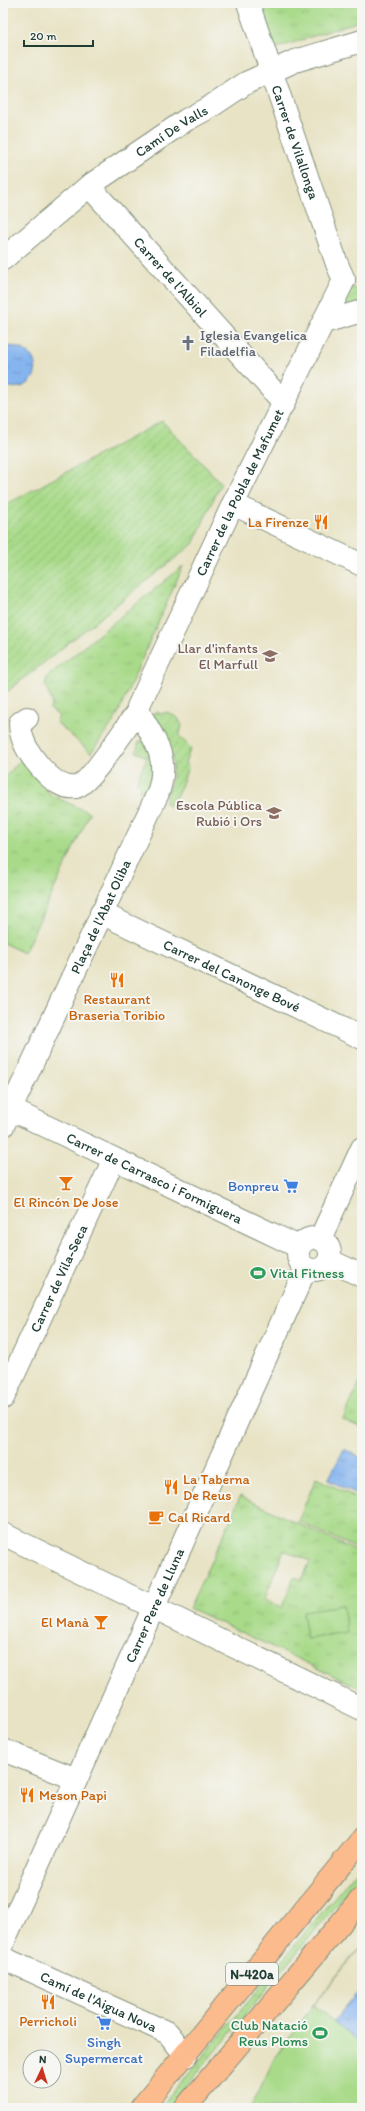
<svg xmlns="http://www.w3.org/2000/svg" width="365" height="2111" font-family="Itim,sans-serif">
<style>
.grass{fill:url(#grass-tufts);stroke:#648c5e;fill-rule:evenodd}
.garden{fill:url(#garden-furrows);stroke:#648c5e}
.pitch{fill:#a8da89;stroke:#648c5e}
.water{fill:url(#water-ripples);stroke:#527892}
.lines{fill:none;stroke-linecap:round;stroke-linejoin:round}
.minor-casing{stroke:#84907c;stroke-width:24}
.major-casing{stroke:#84907c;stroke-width:24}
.minor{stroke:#fff;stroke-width:22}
.major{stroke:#fbbb8d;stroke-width:22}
.labels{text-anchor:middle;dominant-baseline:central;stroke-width:4;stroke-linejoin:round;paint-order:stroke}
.shield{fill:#f6f6f2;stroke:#60746d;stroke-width:1}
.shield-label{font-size:13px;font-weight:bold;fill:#1f3d34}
.street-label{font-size:14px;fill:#1f3d34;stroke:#f6f6f2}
.worship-label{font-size:14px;fill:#5b616d;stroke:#f6f6f2;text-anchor:start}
.food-label{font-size:14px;fill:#c56008;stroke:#f6f6f2}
.education-label{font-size:14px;fill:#785e54;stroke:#f6f6f2;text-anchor:end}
.shop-label{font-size:14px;fill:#366cbe;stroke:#f6f6f2;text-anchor:end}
.leisure-label{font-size:14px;fill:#27864d;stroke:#f6f6f2;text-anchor:start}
</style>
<defs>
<pattern id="grass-tufts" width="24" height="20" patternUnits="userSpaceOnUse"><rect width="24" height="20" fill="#a8da89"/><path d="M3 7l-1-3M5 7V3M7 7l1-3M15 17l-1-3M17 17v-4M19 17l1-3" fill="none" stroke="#90bc77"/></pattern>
<pattern id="garden-furrows" width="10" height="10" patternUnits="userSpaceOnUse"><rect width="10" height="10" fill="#a8da89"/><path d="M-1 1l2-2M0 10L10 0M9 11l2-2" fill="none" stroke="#90bc77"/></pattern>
<pattern id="water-ripples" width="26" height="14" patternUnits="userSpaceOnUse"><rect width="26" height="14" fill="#85b4ef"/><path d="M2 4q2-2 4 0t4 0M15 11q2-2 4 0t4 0" fill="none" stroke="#6c94c2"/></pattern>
</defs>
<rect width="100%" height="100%" fill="#f6f6f2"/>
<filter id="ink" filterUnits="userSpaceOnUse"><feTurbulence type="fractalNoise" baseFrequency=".025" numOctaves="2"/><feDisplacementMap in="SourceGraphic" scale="8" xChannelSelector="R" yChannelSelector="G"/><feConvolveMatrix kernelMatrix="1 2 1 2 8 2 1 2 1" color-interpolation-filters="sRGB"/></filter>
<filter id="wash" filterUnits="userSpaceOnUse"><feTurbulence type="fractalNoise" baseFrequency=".012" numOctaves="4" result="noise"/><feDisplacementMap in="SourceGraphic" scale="16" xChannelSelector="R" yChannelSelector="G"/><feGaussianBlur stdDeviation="0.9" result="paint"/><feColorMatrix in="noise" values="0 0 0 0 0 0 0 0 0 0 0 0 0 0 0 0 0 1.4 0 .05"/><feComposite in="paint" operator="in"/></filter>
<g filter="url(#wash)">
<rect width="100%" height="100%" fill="#e8e3c5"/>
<path class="grass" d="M 248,3 L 361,3 L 362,20 L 265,52 Z
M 183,566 L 116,718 L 91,753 L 56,722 L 59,716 L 50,709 L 52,702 L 45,684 L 48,676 Z
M 21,760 L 51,795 L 90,813 L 24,953 L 3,943 L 3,779 Z
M 362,1377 L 362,1428 L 343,1420 Z
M 316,1478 L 362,1500 L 362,1551 L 298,1521 Z
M 240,1496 L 362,1554 L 362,1689 L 189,1608 L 230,1521 ZM 284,1550 L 310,1561 L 302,1580 L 294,1577 L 282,1607 L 264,1600 Z
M 362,1864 L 362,1874 L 168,2108 L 160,2108 Z"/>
<path class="garden" d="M 347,286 L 362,291 L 362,307 L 331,316 Z
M 162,421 L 221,483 L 193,544 L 3,695 L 3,506 Z
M 157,712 L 161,714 L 167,712 L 178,718 L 182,726 L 179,736 L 191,748 L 185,763 L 188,767 C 183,780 179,797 169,806 L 164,802 C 180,763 173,753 154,718 L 153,713 Z
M 145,741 L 155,761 L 147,796 L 139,791 L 141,786 L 136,782 L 147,757 L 136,752 L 139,742 Z"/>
<path class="pitch" d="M 343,1605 L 347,1633 L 307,1639 L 303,1611 Z
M 362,1945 L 313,2005 L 362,2044 L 362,2108 L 251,2108 L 273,2061 L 313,2005 Z"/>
<path class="water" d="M 9,346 C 51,350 39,399 3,385 L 3,349 Z
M 344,1449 L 362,1458 L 362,1496 L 328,1480 Z
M 362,1987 L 362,2044 L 333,2022 Z"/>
</g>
<g filter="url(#ink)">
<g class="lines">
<g class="minor-casing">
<g id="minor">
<path id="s1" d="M 248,3 L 337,264 L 344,280"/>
<path id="s2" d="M 89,186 L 284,403"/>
<path id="s3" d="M 3,259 L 89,186 L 186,120 L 210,107 L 246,83 L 295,61 L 362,41"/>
<path d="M 324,322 L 362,311"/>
<path d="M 233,504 L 362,565"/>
<path d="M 27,718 L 20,723 C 20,740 31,757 42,769 C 51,779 62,789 76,787 C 90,784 127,725 138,711"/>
<path id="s4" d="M 101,913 L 362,1038"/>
<path id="s5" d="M 10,1109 L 299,1247"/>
<path id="s6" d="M 3,1126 L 158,793 C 170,758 155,740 138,711 L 138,707 L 233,504 L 344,280"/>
<circle cx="314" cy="1254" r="16"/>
<path d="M 320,1239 L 362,1148"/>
<path d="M 329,1260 L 362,1276"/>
<path id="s7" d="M 3,1398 L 114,1159"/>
<path d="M 3,1534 L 362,1709"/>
<path d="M 3,1750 L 76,1779"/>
<path id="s8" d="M 3,1943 L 306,1268"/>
<path id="s9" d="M 3,1958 L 168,2033 L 186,2056"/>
</g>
</g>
<g class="major-casing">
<path id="major" d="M 141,2108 L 362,1839
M 185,2108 L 362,1898"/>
</g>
<use href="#minor" class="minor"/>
<use href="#major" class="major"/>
</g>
</g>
<defs>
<g id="church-bare" transform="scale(1.2)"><path d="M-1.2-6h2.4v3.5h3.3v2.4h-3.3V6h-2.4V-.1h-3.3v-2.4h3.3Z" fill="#6b7280" stroke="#f6f6f2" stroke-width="2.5" paint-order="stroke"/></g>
<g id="restaurant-bare" transform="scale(1.2)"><path d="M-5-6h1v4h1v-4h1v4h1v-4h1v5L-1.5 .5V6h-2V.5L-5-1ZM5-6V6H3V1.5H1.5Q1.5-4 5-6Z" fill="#e8710a" stroke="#f6f6f2" stroke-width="2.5" paint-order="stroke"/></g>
<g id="school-bare" transform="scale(1.2)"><path d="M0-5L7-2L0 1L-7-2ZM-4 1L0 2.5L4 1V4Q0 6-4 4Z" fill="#8d6e63" stroke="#f6f6f2" stroke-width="2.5" paint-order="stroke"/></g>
<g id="bar-bare" transform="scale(1.2)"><path d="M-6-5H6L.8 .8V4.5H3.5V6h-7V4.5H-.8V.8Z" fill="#e8710a" stroke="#f6f6f2" stroke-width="2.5" paint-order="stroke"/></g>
<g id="supermarket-bare" transform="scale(1.2)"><path d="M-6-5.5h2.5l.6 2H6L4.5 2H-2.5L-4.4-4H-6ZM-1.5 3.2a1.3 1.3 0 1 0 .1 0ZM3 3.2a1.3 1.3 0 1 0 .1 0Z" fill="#3f7fe0" stroke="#f6f6f2" stroke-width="2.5" paint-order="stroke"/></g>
<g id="stadium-bare" transform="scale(1.2)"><path d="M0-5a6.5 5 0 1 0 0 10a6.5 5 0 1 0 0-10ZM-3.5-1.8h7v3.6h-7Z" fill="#2e9e5b" stroke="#f6f6f2" stroke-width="2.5" paint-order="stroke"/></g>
<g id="cafe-bare" transform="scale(1.2)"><path d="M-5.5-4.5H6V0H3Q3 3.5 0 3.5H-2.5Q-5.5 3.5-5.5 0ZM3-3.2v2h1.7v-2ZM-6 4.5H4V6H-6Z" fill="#e8710a" stroke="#f6f6f2" stroke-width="2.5" paint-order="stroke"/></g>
</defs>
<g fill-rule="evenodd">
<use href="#church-bare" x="188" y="343"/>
<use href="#restaurant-bare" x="321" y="522"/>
<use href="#school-bare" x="270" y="656"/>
<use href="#school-bare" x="274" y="813"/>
<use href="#restaurant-bare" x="117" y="980"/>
<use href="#bar-bare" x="66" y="1183"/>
<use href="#supermarket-bare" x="291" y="1186"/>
<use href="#stadium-bare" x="258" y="1273"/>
<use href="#restaurant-bare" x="171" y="1487"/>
<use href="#cafe-bare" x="156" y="1517"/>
<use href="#bar-bare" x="101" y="1622"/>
<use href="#restaurant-bare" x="27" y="1795"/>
<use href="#restaurant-bare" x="48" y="2002"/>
<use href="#supermarket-bare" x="104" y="2023"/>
<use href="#stadium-bare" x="320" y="2033"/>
</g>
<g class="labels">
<rect class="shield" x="226" y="1963" width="52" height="22" rx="3"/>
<g class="shield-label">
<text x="252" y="1974">N-420a</text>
</g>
<g class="street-label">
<text stroke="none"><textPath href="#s3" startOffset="212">Camí De Valls</textPath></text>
<text stroke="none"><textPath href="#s1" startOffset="147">Carrer de Vilallonga</textPath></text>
<text stroke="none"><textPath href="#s2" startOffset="122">Carrer de l'Albiol</textPath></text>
<text stroke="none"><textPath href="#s6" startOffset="697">Carrer de la Pobla de Mafumet</textPath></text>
<text stroke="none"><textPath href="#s6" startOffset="231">Plaça de l'Abat Oliba</textPath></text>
<text stroke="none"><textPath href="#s4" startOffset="145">Carrer del Canonge Bové</textPath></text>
<text stroke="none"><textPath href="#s5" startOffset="160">Carrer de Carrasco i Formiguera</textPath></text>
<text stroke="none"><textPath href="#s7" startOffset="132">Carrer de Vila-Seca</textPath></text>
<text stroke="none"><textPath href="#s8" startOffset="370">Carrer Pere de Lluna</textPath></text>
<text stroke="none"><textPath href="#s9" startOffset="105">Camí de l'Aigua Nova</textPath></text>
</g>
<g class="worship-label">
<text x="200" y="335">Iglesia Evangelica<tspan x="200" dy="16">Filadelfia</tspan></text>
</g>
<g class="food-label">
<text x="309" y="522" text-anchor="end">La Firenze</text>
<text x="117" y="999">Restaurant<tspan x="117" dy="16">Braseria Toribio</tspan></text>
<text x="66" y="1202">El Rincón De Jose</text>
<text x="183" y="1479" text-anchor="start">La Taberna<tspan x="183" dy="16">De Reus</tspan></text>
<text x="168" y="1517" text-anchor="start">Cal Ricard</text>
<text x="89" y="1622" text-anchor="end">El Manà</text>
<text x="39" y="1795" text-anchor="start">Meson Papi</text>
<text x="48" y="2021">Perricholi</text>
</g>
<g class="education-label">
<text x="258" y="648">Llar d'infants<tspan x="258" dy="16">El Marfull</tspan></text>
<text x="262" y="805">Escola Pública<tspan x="262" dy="16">Rubió i Ors</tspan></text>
</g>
<g class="shop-label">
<text x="279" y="1186">Bonpreu</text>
<text x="104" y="2042" text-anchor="middle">Singh<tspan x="104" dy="16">Supermercat</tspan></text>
</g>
<g class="leisure-label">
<text x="270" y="1273">Vital Fitness</text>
<text x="308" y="2025" text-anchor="end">Club Natació<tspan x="308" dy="16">Reus Ploms</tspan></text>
</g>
</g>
<rect width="365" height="2111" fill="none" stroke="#f6f6f2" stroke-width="16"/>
<g transform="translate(42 2069) rotate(4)"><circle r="19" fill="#f6f6f2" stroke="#a0aca6"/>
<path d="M0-3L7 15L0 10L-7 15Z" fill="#c8321e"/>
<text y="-6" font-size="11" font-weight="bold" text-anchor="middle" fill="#1f3d34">N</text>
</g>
<path d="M24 40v6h69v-6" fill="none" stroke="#1f3d34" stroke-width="2"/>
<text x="30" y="40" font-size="12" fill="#1f3d34" stroke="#f6f6f2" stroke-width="3" paint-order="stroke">20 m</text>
</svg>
